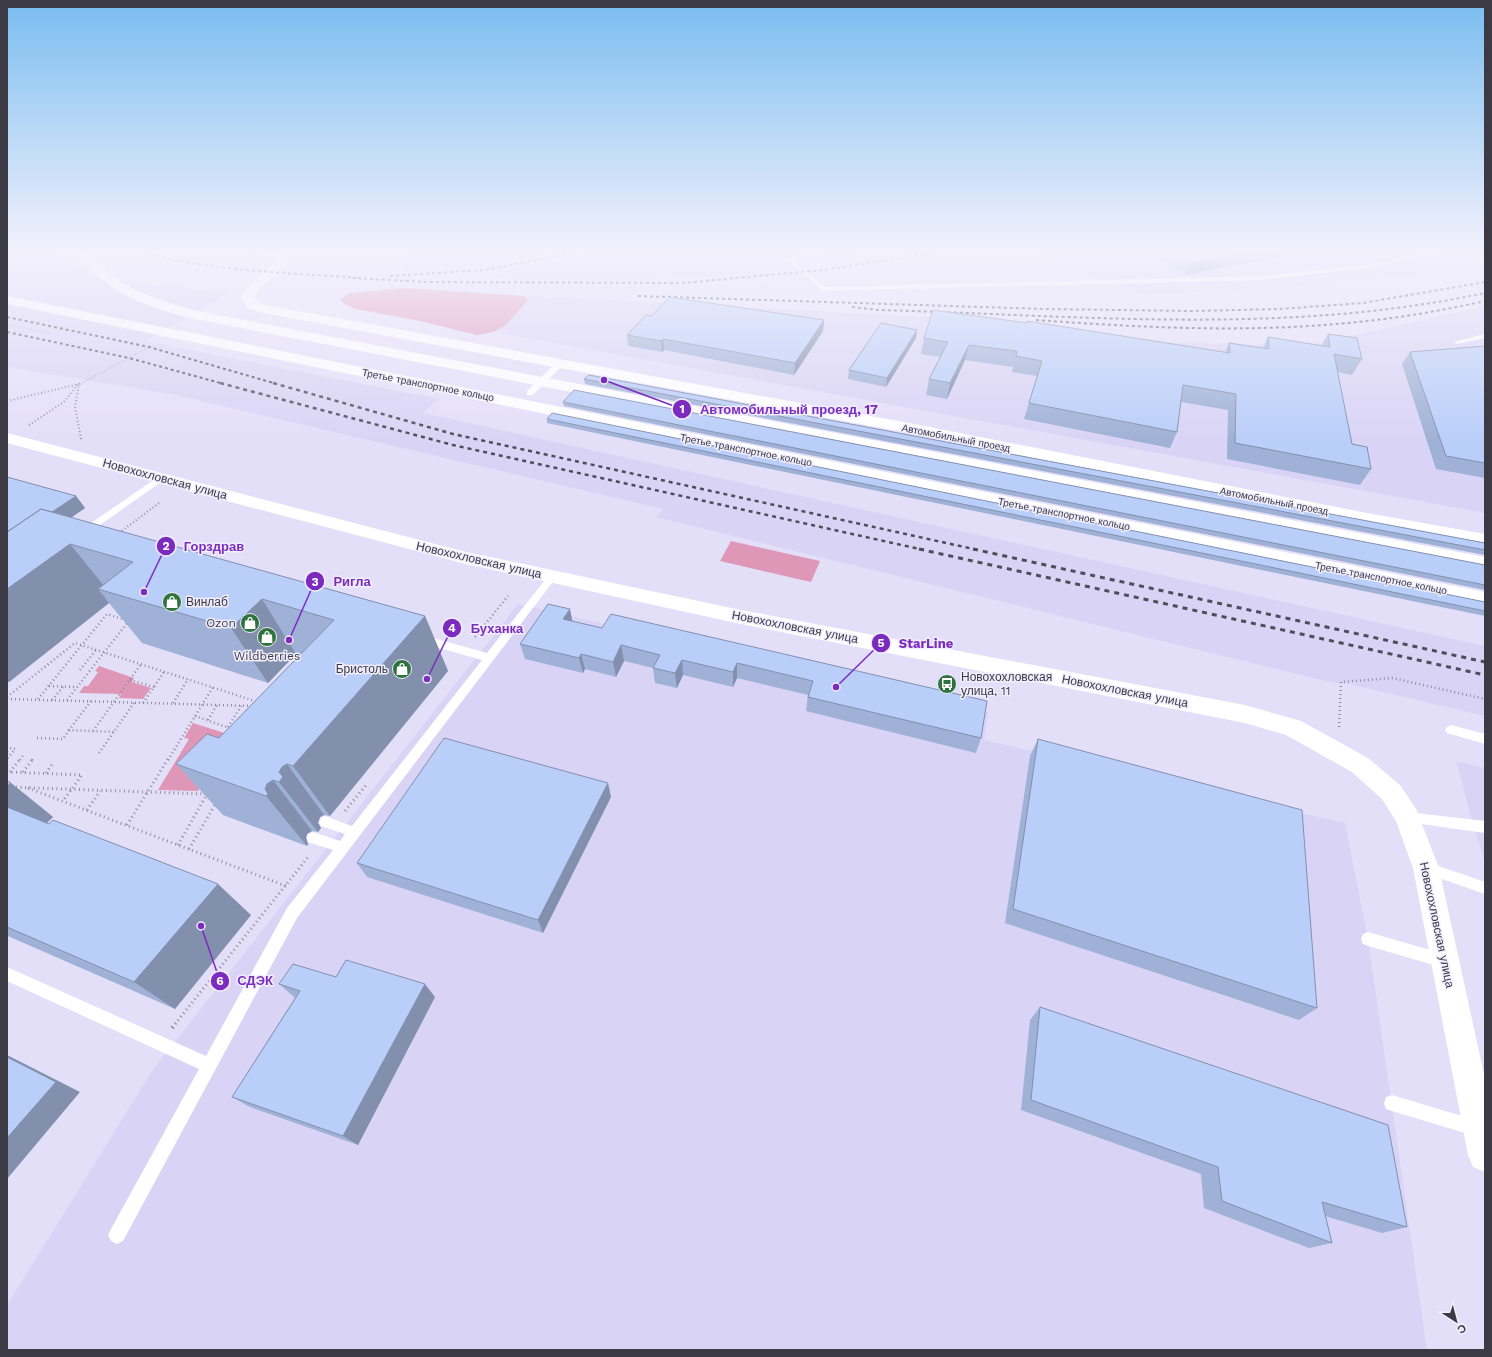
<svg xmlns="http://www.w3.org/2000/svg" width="1492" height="1357" font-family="'Work Sans',sans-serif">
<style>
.built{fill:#d9d4f5}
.green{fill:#df97b8}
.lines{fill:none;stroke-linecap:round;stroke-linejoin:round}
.path-far4{stroke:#908d9f;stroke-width:1.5;stroke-dasharray:0.5 2;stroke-linecap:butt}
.path-far3{stroke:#908d9f;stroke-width:2;stroke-dasharray:1 2.5;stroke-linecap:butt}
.path-far2{stroke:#908d9f;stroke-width:2.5;stroke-dasharray:1 3;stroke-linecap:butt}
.path-far1{stroke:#908d9f;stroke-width:3;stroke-dasharray:1 3.5;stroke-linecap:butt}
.path{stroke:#908d9f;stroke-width:4;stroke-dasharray:1.5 4.5;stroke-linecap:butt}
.service{fill:#fff;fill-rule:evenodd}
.tertiary{fill:#fff;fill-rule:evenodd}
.primary{fill:#fff;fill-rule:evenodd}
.rail-far2{stroke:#4f4d59;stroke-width:2;stroke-dasharray:3 3;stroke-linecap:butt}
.rail-far1{stroke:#4f4d59;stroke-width:2.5;stroke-dasharray:4 4;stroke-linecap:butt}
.rail{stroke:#4f4d59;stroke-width:3;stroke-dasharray:5 5;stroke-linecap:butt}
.wall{fill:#9fb1d6}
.shaded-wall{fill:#8290ae}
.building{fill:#b9cef9;stroke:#8290ae}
.labels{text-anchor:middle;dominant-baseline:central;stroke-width:3;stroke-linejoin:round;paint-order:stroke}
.far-street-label{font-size:10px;fill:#3c3a44;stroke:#f1eefe}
.street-label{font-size:12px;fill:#3c3a44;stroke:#f1eefe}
.poi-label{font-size:12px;fill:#3c3a44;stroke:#f1eefe;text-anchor:start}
.leader{fill:none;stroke:#7b2cbf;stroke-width:1.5}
.callout-dot{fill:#7b2cbf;stroke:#f1eefe;stroke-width:1.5}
.mark-label{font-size:12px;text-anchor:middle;font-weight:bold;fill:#fff}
.callout-label{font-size:13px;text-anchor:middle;font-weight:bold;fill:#7b2cbf;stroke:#f1eefe;stroke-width:3;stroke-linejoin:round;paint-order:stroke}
</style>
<rect width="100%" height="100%" fill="#e4dff9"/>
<path class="built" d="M 7,251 L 50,251 L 84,274 L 144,285 L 230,292 L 146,341 L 439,399 L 423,413 L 1485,646 L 1485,716 L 1353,685 L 1329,682 L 656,517 L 663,509 L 176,395 L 7,367 L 7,315 L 12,313 L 7,312 Z
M 389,251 L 559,251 L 470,267 L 401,271 L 413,252 Z
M 608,251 L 846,251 L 853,257 L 780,272 L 726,275 L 621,280 L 497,278 L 500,271 Z
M 1029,251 L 1485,251 L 1485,268 L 1286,287 L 1143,295 Z
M 530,296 L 1005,321 L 1165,342 L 1307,346 L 1485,306 L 1485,513 L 489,331 Z
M 518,604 L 988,712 L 984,740 L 1345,823 L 1368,939 L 1427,1350 L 7,1350 L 7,1305 L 152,1071 Z
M 1456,761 L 1485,768 L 1485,862 L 1473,824 Z"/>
<path class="green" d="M 405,288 L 525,296 L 528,300 L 506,325 L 493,332 L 477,335 L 416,320 L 355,309 L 344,304 L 340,299 L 350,293 Z
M 731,541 L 820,561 L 811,582 L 720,561 Z
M 99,666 L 134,678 L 132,682 L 151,688 L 143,699 L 119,698 L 121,694 L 79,693 L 84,686 L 88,686 L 98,672 L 95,671 Z
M 193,723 L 234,736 L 221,750 L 198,791 L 158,790 L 189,739 L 184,738 Z"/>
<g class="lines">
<path class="path-far4" d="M 7,324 L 49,333
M 80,384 L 151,346"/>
<path class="path-far3" d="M 7,401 L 79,384
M 29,425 L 64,402 L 78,384
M 81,439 L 75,407 L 79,384 L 82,383
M 119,533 L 159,503"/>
<path class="path-far2" d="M 475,637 L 508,596
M 80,670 L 96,650
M 130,680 L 154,687
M 49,686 L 77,687
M 7,697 L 75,643 L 258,702
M 7,699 L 253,706
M 38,699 L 107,614 L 125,620
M 52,700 L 63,687
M 67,700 L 128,622
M 91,701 L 69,730 L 114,732
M 143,703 L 164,672
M 173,703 L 188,679
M 195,716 L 232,729
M 208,720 L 217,705
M 228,727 L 241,706
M 1339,727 L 1341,682 L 1392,678 L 1485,699
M 93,731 L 141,664
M 37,738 L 63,739 L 69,730
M 7,751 L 11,748 L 15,749 L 7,759
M 99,753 L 134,703
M 20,760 L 24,754
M 32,760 L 34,757
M 168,760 L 213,687"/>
<path class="path-far1" d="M 7,772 L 82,775 L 63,801
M 10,772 L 20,759
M 23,772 L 33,759
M 46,773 L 53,763
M 7,787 L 206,794
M 28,788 L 286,886
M 87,810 L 100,791
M 345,811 L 367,784
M 127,825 L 168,759
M 178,845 L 207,794
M 189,849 L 216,803
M 175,1024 L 309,856"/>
<path class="path" d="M 172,1028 L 176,1023"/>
<path class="service" d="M 627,251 L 636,251 L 629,254 Z
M 818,251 L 830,251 L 793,260 L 825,287 L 1261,276 L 1378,263 L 1434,251 L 1446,251 L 1378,267 L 1261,280 L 823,291 L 785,259 Z
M 1485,334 L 1485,338 L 1457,344 L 1453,342 Z
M 557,362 L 564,364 L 533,395 L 527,395 L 527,391 Z
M 161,475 L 164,476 L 164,480 L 87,534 L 81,534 L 81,530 Z
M 552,574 L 557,577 L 555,579 L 297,918 L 123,1241 L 117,1244 L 111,1241 L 108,1235 L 111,1229 L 199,1069 L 7,981 L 7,967 L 206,1056 L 287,908 L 333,850 L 308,842 L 307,838 L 308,834 L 313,832 L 340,841 L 345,834 L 321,826 L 319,822 L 321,818 L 325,816 L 352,826 L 482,660 L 418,642 L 417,639 L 418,636 L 422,635 L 487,653 L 549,575 Z
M 1451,725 L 1485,734 L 1485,744 L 1447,733 L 1445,730 L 1447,727 Z
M 1407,812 L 1485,821 L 1485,833 L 1407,822 L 1403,821 L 1401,817 L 1403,813 Z
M 1427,862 L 1485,882 L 1485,894 L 1422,872 L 1420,868 L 1422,864 Z
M 1368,932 L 1444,954 L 1449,956 L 1451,961 L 1449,966 L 1444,968 L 1368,946 L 1363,944 L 1361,939 L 1363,934 Z
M 1392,1095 L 1475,1120 L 1481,1122 L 1483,1128 L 1481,1134 L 1475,1136 L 1392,1111 L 1386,1109 L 1384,1103 L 1386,1097 Z"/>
<path class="tertiary" d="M 259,251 L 284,252 L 291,261 L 261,287 L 254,297 L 259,303 L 266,305 L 909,423 L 1367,513 L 1485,534 L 1485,546 L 1367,525 L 909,433 L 264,313 L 249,309 L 240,297 L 253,281 L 278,260 L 276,258 L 261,254 Z
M 7,433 L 466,552 L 741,610 L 1245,705 L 1301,721 L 1368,758 L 1400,785 L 1416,809 L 1439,868 L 1485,1079 L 1485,1172 L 1473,1167 L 1468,1155 L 1413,868 L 1396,821 L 1382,799 L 1352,772 L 1286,735 L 1245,723 L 741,624 L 466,564 L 7,443 Z"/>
<path class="primary" d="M 77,251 L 89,251 C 113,287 157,300 197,311 L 1485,557 L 1485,569 L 195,319 C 149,308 104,293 77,251 Z
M 7,296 L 1485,592 L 1485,606 L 7,304 Z"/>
<path class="rail-far2" d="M 140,251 C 210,272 286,272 358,278
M 390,276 L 484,270 L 582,251
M 352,278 L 428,282 L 683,283 L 832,269 L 941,251
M 638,296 L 1045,309 L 1193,311 L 1279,309 L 1363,303 L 1485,282
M 852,307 L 879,310 C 1032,314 1187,327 1340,314 C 1389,310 1437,303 1485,293
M 7,317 L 149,347 L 277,384
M 1036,320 C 1148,328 1262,334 1375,320 C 1412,316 1448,309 1485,301
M 7,332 L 129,358 L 224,384"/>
<path class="rail-far1" d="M 220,383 L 453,445 L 924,550
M 273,383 L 453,434 L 978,550"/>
<path class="rail" d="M 919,549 L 1485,675
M 973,549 L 1485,662"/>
</g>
<path class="wall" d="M 1145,251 L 1309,251 L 1185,275 Z
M 652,316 L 824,320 L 823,331 L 794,375 L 664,350 L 662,352 L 628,346 L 627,335 Z
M 917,330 L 916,338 L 886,387 L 848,379 L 849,370 Z
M 1328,334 L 1362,359 L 1352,375 L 1337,372 L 1352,444 L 1371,469 L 1360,485 L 1227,459 L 1228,410 L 1181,402 L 1177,432 L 1170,448 L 1024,419 L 1037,376 L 1012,372 L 1013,367 L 965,360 L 947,399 L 926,395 L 929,379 L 941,357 L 921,354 L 924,338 L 1225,352 L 1229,343 L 1263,348 L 1268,337 L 1321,346 Z
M 1485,346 L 1485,478 L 1436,469 L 1402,364 L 1410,352 Z
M 584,379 L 1485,543 L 1485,555 L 585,384 Z
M 563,402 L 1485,565 L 1485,590 L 564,406 Z
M 547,419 L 1485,602 L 1485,616 L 547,423 Z
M 7,477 L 76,496 L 85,508 L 71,518 L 425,616 L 448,671 L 330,816 L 324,815 L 320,817 L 318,823 L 321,828 L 318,832 L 312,831 L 307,834 L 306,838 L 308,844 L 307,846 L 223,815 L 176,764 L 219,738 L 300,655 L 296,654 L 268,683 L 142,643 L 109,603 L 9,682 L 7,682 Z
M 573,622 L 602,628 L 987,701 L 981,738 L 976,753 L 806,711 L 808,695 L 737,678 L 733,687 L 683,675 L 677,688 L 655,683 L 653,668 L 624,661 L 616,677 L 585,669 L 583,673 L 525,659 L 520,644 Z
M 1038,739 L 1317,1008 L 1299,1020 L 1005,923 L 1030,756 Z
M 7,781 L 11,783 L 53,817 L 47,823 L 251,915 L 175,1009 L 10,937 L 7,935 Z
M 611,797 L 543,933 L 367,877 L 357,863 Z
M 336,977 L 435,997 L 358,1145 L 250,1107 L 232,1097 L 295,998 L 294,997 L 279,984 Z
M 1040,1007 L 1407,1227 L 1382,1233 L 1325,1216 L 1332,1243 L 1309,1248 L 1204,1208 L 1201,1174 L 1021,1110 L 1030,1020 Z"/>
<path class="shaded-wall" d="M 1255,251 L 1309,251 L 1185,275 L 1190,263 Z
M 824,320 L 823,331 L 794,375 L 795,363 Z
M 917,330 L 916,338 L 886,387 L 887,378 Z
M 663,339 L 664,350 L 662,352 L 661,341 Z
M 969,345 L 965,360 L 947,399 L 950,383 Z
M 76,496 L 85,508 L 47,534 L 34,524 Z
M 70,544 L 109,592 L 98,589 L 109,603 L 9,682 L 7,681 L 7,589 Z
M 262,599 L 296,654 L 268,683 L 231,628 Z
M 570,609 L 573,624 L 563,619 Z
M 425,616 L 448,671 L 330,816 L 293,766 Z
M 621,645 L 624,661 L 616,677 L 613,662 Z
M 581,654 L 585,669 L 583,673 L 579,658 Z
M 682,660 L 683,675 L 677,688 L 675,673 Z
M 737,663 L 737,678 L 733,687 L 733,672 Z
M 287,764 L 324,815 L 320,817 L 318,823 L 321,828 L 318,832 L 279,782 L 279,772 L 282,767 Z
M 273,780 L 312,831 L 307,834 L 306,838 L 308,844 L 307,846 L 266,796 L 265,789 L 267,784 Z
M 11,783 L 53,817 L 35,834 L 7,813 L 7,786 Z
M 608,783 L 611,797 L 543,933 L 538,920 Z
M 218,884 L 251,915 L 175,1009 L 134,982 Z
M 425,984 L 435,997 L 358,1145 L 343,1136 Z
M 7,1055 L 80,1092 L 7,1179 Z"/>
<path class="building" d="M 1169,251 L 1255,251 L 1190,263 Z
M 669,297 L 824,320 L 795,363 L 663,339 L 661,341 L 627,335 L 646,315 L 652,316 Z
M 933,310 L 1027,323 L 1027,321 L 1230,353 L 1229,343 L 1269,349 L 1268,337 L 1330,347 L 1328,334 L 1357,338 L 1362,359 L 1334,354 L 1352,444 L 1367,447 L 1371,469 L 1235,443 L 1236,394 L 1183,385 L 1177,432 L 1029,403 L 1042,361 L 1016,356 L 1017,351 L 969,345 L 950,383 L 929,379 L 948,342 L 924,338 Z
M 881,323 L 917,330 L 887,378 L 849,370 Z
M 1485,346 L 1485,463 L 1446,456 L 1410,352 Z
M 589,375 L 1485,543 L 1485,550 L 584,379 Z
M 574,390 L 1485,565 L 1485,585 L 563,402 Z
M 552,413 L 1485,602 L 1485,611 L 547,419 Z
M 7,477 L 76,496 L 52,512 L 41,509 L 7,532 Z
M 41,509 L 425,616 L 293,766 L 287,764 L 282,767 L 279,772 L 283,777 L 279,782 L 273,780 L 267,784 L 265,789 L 268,794 L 266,796 L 176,764 L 207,734 L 219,738 L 334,620 L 262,599 L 231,628 L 98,589 L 133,562 L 70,544 L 7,589 L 7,532 Z
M 548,604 L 570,609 L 563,619 L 602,628 L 611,614 L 987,701 L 981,738 L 808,697 L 813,681 L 737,663 L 733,672 L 682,660 L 675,673 L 653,668 L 660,655 L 621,645 L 613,662 L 581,654 L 579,658 L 520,644 Z
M 444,738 L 608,783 L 538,920 L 357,863 Z
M 1038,739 L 1302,810 L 1317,1008 L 1013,909 Z
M 7,781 L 11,783 L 7,786 Z
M 7,807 L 49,824 L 53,820 L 218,884 L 134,982 L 7,927 Z
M 346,960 L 425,984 L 343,1136 L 232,1097 L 300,991 L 279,984 L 293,964 L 336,977 Z
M 1040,1007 L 1388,1125 L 1407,1227 L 1322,1202 L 1332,1243 L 1222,1201 L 1218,1167 L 1031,1100 Z
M 7,1057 L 56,1082 L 7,1138 Z"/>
<linearGradient id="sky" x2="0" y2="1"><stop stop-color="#7abdf0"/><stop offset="0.57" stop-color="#f3f1fc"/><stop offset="1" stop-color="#f3f1fc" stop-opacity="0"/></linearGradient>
<rect width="1492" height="441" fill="url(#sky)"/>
<defs>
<g id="shop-disc" transform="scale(1)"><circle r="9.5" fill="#2e723d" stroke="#f1eefe"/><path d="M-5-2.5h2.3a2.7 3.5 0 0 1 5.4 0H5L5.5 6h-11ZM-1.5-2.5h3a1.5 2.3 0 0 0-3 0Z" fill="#fff"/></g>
<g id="bus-disc" transform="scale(1)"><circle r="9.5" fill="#2e723d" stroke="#f1eefe"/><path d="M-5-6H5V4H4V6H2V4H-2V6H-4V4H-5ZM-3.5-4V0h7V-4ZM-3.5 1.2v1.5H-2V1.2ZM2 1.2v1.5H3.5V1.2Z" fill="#fff"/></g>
</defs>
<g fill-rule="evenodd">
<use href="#shop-disc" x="172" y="602"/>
<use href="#shop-disc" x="250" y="623"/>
<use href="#shop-disc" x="267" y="637"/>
<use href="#shop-disc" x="402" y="669"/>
<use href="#bus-disc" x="947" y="684"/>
</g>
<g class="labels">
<g class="far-street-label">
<text transform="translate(428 385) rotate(11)">Третье транспортное кольцо</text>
<text transform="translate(956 438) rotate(11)">Автомобильный проезд</text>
<text transform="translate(746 450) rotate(11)">Третье транспортное кольцо</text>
<text transform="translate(1274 501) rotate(11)">Автомобильный проезд</text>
<text transform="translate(1064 514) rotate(11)">Третье транспортное кольцо</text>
<text transform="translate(1381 578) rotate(11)">Третье транспортное кольцо</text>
</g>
<g class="street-label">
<text transform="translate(165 479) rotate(15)">Новохохловская улица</text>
<text transform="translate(479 560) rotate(13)">Новохохловская улица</text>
<text transform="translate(795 627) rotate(11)">Новохохловская улица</text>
<text transform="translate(1125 691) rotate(11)">Новохохловская улица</text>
<text transform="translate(1437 925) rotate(78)">Новохохловская улица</text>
</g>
<g class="poi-label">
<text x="186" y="602">Винлаб</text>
<text x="236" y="623" text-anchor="end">Ozon</text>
<text x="267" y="656" text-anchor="middle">Wildberries</text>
<text x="388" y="669" text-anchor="end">Бристоль</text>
<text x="961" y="677">Новохохловская<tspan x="961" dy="14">улица, 11</tspan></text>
</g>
</g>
<path class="leader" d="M604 380L682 409M144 592L166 546M289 640L315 581M427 679L452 628M836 687L881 643M201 926L220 981"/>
<g class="callout-dot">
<circle cx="604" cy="380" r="4"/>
<circle cx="144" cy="592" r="4"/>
<circle cx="289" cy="640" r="4"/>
<circle cx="427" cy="679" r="4"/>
<circle cx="836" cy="687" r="4"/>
<circle cx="201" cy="926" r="4"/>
<circle cx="682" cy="409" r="10"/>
<circle cx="166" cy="546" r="10"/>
<circle cx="315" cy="581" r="10"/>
<circle cx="452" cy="628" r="10"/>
<circle cx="881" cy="643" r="10"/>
<circle cx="220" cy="981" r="10"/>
</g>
<g class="mark-label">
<text x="682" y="413">1</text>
<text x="166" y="550">2</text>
<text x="315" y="586">3</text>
<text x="452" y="632">4</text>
<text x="881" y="647">5</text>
<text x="220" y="985">6</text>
</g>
<g class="callout-label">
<text x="789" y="414">Автомобильный проезд, 17</text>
<text x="214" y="551">Горздрав</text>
<text x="352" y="586">Ригла</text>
<text x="497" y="633">Буханка</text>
<text x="926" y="648">StarLine</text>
<text x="255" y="985">СДЭК</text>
</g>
<rect width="1492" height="1357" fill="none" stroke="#3c3a44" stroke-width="16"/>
<g transform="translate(1456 1321) rotate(144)" stroke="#f1eefe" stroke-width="3" paint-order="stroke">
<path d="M0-3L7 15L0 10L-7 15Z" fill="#3c3a44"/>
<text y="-6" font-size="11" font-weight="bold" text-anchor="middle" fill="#3c3a44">С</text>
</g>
</svg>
